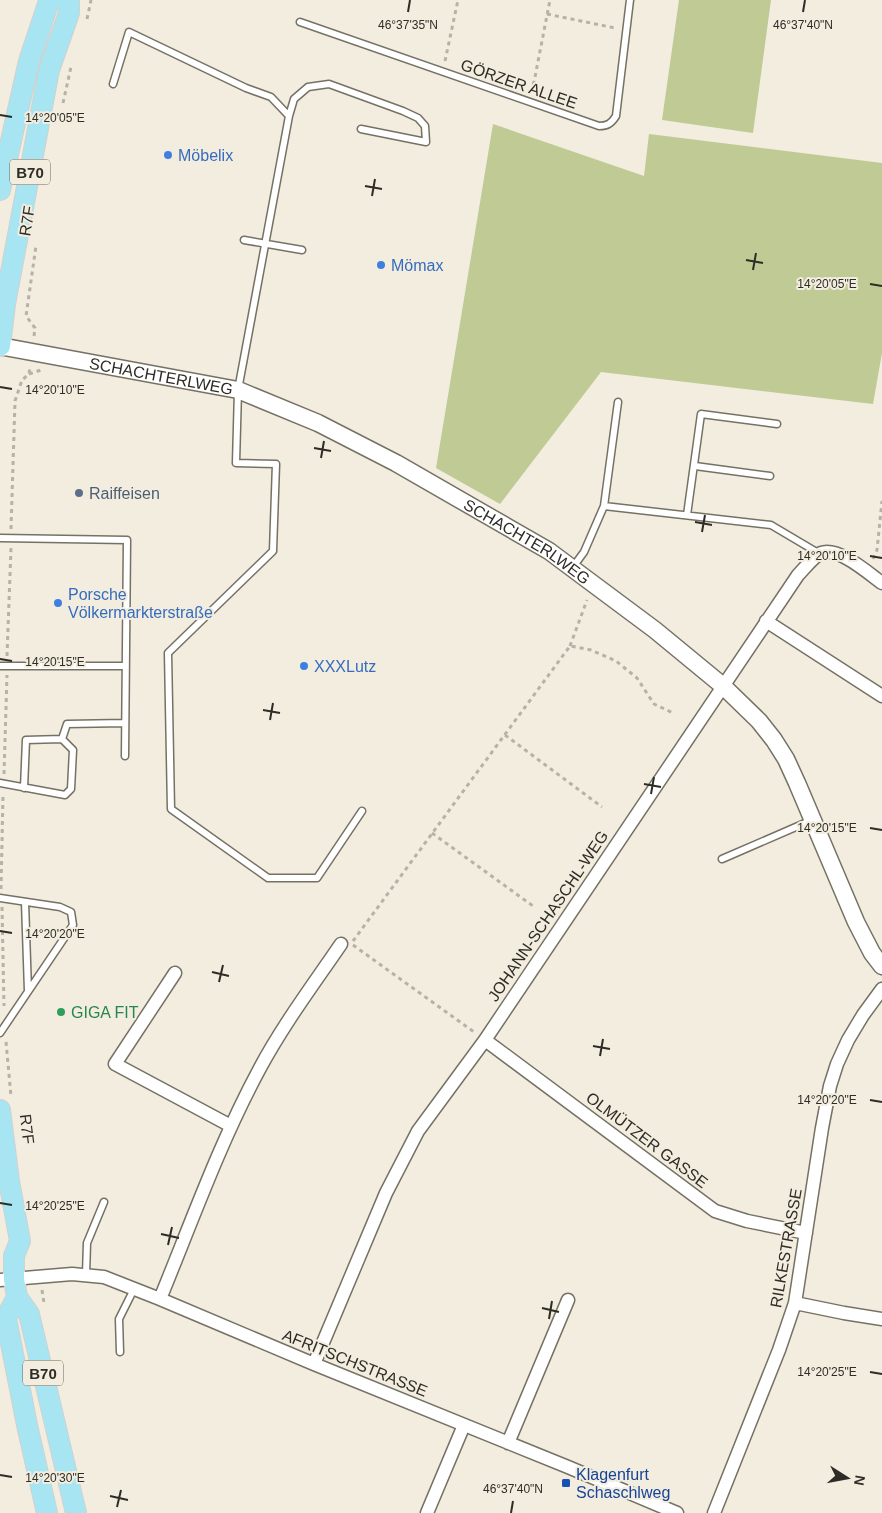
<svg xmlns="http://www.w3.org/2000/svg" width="882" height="1513" font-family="Arial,sans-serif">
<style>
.green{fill:#bfca95}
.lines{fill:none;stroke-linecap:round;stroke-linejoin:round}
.service-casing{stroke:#757164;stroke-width:9}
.minor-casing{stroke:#757164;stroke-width:15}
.tertiary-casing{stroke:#757164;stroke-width:19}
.primary-casing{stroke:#d1d1cf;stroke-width:22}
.path{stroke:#b6b2a6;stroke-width:3;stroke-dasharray:4 4;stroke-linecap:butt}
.service{stroke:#fff;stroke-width:6}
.minor{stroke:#fff;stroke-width:12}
.tertiary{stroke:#fff;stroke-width:16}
.primary{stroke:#a7e5f2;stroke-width:20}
.ticks{fill:none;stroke:#2e2c26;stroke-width:2}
.shop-dot{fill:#3f7fe0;stroke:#f2edde;stroke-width:2}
.service-dot{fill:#5c6f8a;stroke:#f2edde;stroke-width:2}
.leisure-dot{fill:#2e9e5b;stroke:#f2edde;stroke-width:2}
.transit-dot{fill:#1a4fb4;stroke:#f2edde;stroke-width:2}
.labels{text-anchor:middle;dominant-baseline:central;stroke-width:4;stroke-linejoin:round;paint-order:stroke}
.shield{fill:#f2edde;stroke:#69665d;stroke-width:1}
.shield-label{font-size:15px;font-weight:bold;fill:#2e2c26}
.street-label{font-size:16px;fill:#2e2c26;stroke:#f2edde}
.shop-label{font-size:16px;fill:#366cbe;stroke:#f2edde;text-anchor:start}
.service-label{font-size:16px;fill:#4e5e75;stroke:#f2edde;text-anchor:start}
.leisure-label{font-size:16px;fill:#27864d;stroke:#f2edde;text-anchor:start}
.transit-label{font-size:16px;fill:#164399;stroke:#f2edde;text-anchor:start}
.ticks-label{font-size:12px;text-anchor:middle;fill:#2e2c26;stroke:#f2edde;stroke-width:4;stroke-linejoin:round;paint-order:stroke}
</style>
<rect width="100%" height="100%" fill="#f2edde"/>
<path class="green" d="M 679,0 L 771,0 L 753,133 L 662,120 Z
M 493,124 L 644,176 L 649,134 L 882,163 L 882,353 L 873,404 L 601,372 L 500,504 L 436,468 Z"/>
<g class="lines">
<g class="service-casing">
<path id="service" d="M 300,22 L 599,126 C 607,126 611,124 616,116 L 630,0
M 113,84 L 129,32 L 246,88 L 271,97 L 289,116 L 238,390 L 236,463 L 276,464 L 273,551 L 168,653 L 171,809 L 268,878 L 317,878 L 362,811
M 289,116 L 294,99 L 308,87 L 329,84 L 403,111 L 418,118 L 425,126 L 426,142 L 361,129
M 244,240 L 302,250
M 695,466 L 770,476
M 604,506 L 618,402
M 687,515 L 701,414 L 777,424
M 0,538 L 127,540 L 125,756
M 573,567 L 584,552 L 604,506 L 771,525 L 820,554
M 0,666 L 125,666
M 62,739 L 67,724 L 125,723
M 0,783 L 65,795 L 71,789 L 73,750 L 62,739 L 26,740 L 24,788
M 722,859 L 812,820
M 0,898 L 60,907 L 71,912 L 73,925 L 0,1033
M 25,902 L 28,991
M 86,1275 L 87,1243 L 104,1202
M 120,1352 L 119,1319 L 134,1289"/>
</g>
<g class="minor-casing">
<path id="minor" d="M 766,621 L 882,696
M 175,973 L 115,1064 L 231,1126
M 485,1040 L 715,1211 L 747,1221 L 806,1233
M 0,1280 L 72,1274 L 104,1277 L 160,1299 L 314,1364 L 568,1467 L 677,1513
M 160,1299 C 192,1221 220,1142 260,1068 C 283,1025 313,985 341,944
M 795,1303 L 844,1313 L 882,1319
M 314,1364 L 386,1193 L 418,1131 L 485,1040 L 798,575 C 804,569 814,556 821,553 C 838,546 868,573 882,583
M 508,1443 L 568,1300
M 427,1513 L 464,1425
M 714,1513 L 779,1350 L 795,1303 L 822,1128 L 830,1086 L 837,1064 L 848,1040 L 863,1015 L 882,989"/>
</g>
<g class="tertiary-casing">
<g id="tertiary">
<path id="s1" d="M 0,346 L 238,390 L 318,423 L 396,463 L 549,551 L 655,630 L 723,686 L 759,721 L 774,740 L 786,759 L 797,783 L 856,922 L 872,953 L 882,966"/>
</g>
</g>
<g class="primary-casing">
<path id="primary" d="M 0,190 L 29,61 L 48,4 L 52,0
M 0,346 L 5,304 L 49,70 L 69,13 L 69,0
M 0,1110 L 9,1181 L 20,1241 L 14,1256 L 14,1279 L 17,1297 L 29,1314 L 76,1513
M 17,1297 L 6,1318 L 27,1425 L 47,1513"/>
</g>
<path class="path" d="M 547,14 L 615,28
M 87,19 L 91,0
M 445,61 L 458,0
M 530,92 L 534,82 L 550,0
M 63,103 L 71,67
M 34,336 L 35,328 L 26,316 L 36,246
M 29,374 L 41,370
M 11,529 L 15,401 L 22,380 L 29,374 L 30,367
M 873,559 L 877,550 L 882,501
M 570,646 L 587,600
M 7,656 L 11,548
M 505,735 L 602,807
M 4,774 L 7,675
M 432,833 L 533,906
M 1,889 L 3,795
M 2,907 L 4,1006
M 353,941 L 570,646 L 591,650 L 616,661 L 637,678 L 654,704 L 673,713
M 353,945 L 474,1032
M 6,1042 L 11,1096
M 42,1290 L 44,1303"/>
<use href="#service" class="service"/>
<use href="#minor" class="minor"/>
<use href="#tertiary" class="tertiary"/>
<use href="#primary" class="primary"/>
</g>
<path class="ticks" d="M 408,12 L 410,0M 803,12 L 805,0M 0,115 L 12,117M 365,186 L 382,189M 372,196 L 375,179M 746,260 L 763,263M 753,270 L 756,253M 870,284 L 882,286M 0,387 L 12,389M 314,448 L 331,451M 321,458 L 324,441M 695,522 L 712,525M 702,532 L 705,515M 870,556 L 882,558M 0,659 L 12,661M 263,710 L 280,713M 270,720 L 273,703M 644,784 L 661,787M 651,794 L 654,777M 870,828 L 882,830M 0,931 L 12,933M 212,972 L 229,976M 219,982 L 223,965M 593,1046 L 610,1049M 600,1056 L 603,1039M 870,1100 L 882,1102M 0,1203 L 12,1205M 161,1234 L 179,1238M 168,1245 L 172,1227M 542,1308 L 559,1312M 549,1319 L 552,1301M 870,1372 L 882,1374M 0,1475 L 12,1477M 110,1496 L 128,1500M 117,1507 L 121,1490M 511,1513 L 513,1501"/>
<g class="shop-dot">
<circle cx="168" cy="155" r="5"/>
<circle cx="381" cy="265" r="5"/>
<circle cx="58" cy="603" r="5"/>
<circle cx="304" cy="666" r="5"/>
</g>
<circle class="service-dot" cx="79" cy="493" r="5"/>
<circle class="leisure-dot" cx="61" cy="1012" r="5"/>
<rect class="transit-dot" x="561" y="1478" width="10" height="10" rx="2.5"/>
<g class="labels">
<g class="shield">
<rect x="10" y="159.5" width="40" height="25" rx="4"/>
<rect x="23" y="1360.5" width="40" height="25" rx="4"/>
</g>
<g class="shield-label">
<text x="30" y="172">B70</text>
<text x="43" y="1373">B70</text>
</g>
<g class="street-label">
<text transform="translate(519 84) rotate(19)">GÖRZER ALLEE</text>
<text transform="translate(27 221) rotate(-81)">R7F</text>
<text stroke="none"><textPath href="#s1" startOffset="164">SCHACHTERLWEG</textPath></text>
<text stroke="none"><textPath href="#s1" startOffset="569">SCHACHTERLWEG</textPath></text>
<text transform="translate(548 916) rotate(-56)">JOHANN-SCHASCHL-WEG</text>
<text transform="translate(27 1129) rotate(83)">R7F</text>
<text transform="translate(647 1140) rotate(37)">OLMÜTZER GASSE</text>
<text transform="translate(786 1248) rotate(-80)">RILKESTRASSE</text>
<text transform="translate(355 1363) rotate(22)">AFRITSCHSTRASSE</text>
</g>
<g class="shop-label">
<text x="178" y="155">Möbelix</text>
<text x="391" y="265">Mömax</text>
<text x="68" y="594">Porsche<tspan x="68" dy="18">Völkermarkterstraße</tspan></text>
<text x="314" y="666">XXXLutz</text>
</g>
<g class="service-label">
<text x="89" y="493">Raiffeisen</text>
</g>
<g class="leisure-label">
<text x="71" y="1012">GIGA FIT</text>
</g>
<g class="transit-label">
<text x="576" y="1474">Klagenfurt<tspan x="576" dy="18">Schaschlweg</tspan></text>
</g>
</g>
<g class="ticks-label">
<text x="408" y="29">46°37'35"N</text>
<text x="803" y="29">46°37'40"N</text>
<text x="55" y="122">14°20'05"E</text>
<text x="827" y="288">14°20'05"E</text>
<text x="55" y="394">14°20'10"E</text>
<text x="827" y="560">14°20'10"E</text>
<text x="55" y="666">14°20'15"E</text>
<text x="827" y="832">14°20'15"E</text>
<text x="55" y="938">14°20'20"E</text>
<text x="827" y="1104">14°20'20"E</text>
<text x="55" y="1210">14°20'25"E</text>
<text x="827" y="1376">14°20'25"E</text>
<text x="55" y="1482">14°20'30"E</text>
<text x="513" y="1493">46°37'40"N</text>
</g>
<g transform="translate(847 1478) rotate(101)" stroke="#f2edde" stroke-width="4" paint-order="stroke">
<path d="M0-4L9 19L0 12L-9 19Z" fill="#2e2c26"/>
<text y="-8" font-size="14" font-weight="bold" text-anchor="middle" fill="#2e2c26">N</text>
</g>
</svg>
